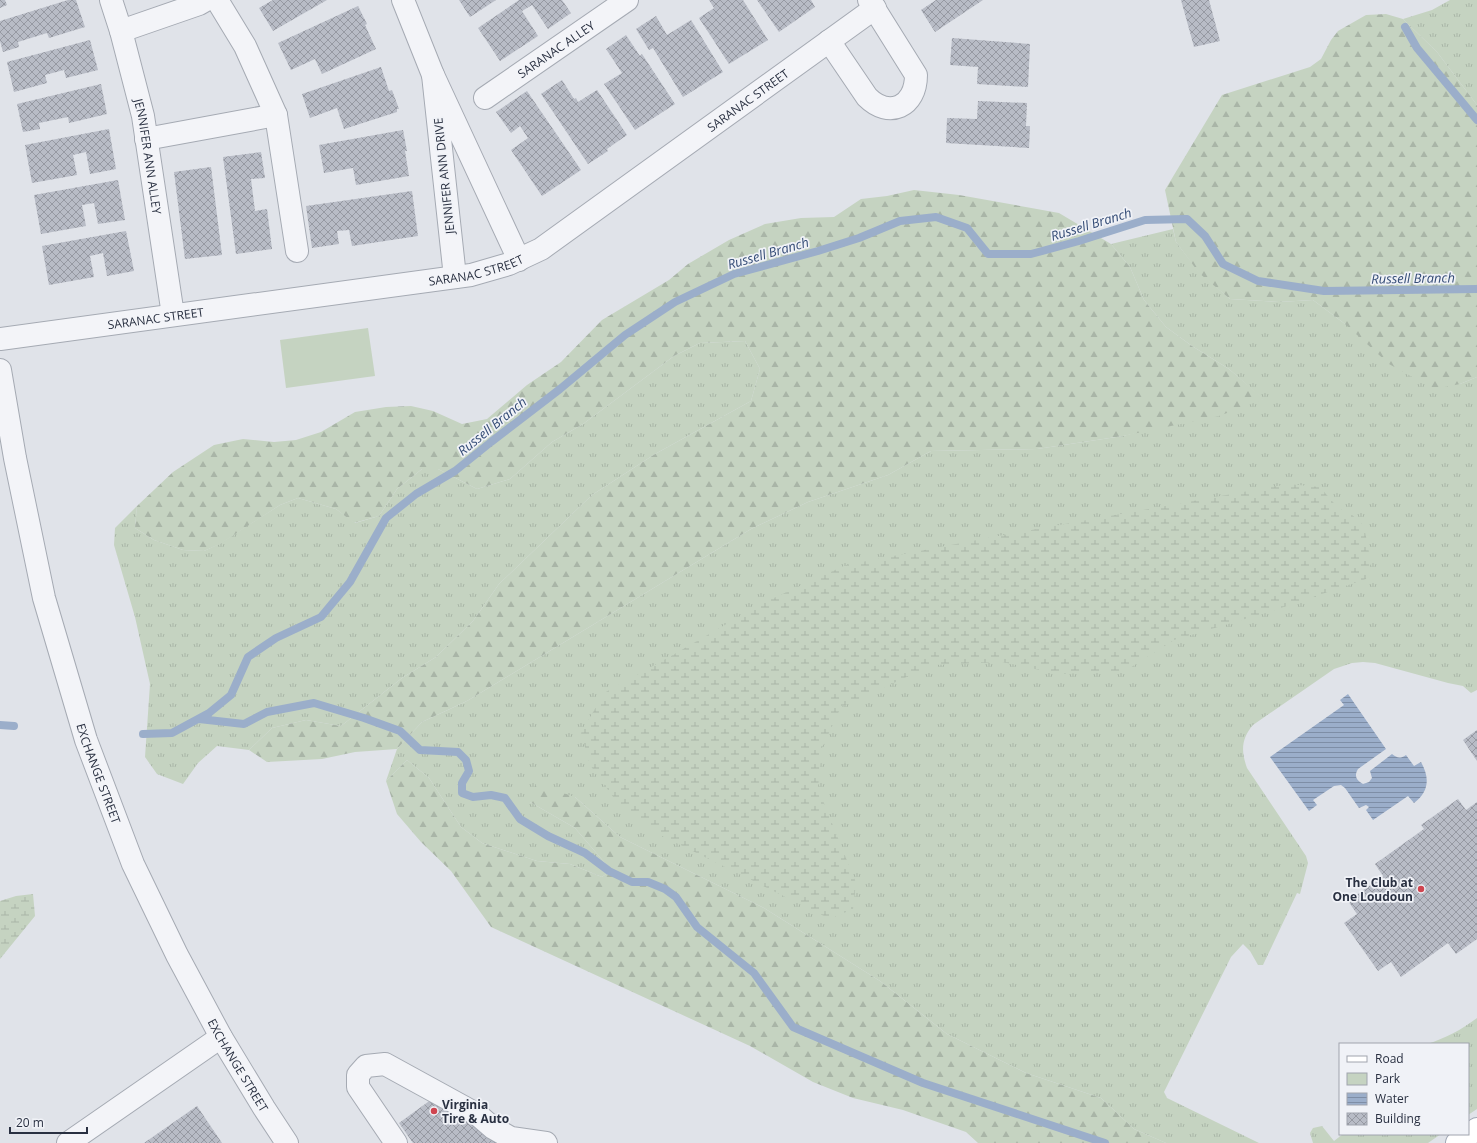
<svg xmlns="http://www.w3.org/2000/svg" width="1477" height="1143" font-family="'Open Sans',sans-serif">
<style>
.grass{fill:url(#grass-tufts)}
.forest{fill:url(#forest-firs)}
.wetland{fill:url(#wetland-marsh)}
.park{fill:#c5d3c1}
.water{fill:url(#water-rules)}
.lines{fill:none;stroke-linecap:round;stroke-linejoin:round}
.stream{stroke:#9baeca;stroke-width:8}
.building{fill:url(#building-cross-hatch)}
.minor-casing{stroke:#a5aab3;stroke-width:24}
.major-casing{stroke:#a0a7b5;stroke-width:24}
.minor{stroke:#f3f4f8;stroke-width:22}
.major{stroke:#fff;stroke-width:22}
.poi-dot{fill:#cf4550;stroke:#f0f2f7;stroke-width:1.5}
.labels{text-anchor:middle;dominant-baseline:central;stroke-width:3.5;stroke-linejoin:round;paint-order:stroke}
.street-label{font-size:12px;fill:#293041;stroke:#f0f2f7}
.poi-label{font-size:12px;font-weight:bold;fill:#293041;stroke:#f0f2f7;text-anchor:end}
.water-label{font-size:13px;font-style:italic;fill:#334b75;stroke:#f0f2f7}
</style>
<defs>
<pattern id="grass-tufts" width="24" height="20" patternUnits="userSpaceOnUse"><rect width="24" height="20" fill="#c5d3c1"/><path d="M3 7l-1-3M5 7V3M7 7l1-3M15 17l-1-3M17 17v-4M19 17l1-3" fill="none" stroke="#a9b5a7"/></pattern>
<pattern id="forest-firs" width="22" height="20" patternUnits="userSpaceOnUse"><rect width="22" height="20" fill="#c5d3c1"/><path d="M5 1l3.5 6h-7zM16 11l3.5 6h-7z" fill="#a9b5a7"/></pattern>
<pattern id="wetland-marsh" width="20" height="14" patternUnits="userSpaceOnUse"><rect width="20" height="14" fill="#c5d3c1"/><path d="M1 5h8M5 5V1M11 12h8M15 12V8" fill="none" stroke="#a9b5a7"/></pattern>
<pattern id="water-rules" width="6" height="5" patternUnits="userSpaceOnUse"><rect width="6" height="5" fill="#9baeca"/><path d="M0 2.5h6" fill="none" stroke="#7e8ea6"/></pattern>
<pattern id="building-cross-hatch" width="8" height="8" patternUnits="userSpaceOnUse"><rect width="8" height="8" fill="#b8bcc6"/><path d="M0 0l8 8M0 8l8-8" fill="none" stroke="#9699a2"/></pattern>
</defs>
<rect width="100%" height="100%" fill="#e0e3e9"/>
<path class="grass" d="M 1450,0 L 1477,0 L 1477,105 L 1437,52 L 1403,19 L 1432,10 Z
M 1173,229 L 1176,242 L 1199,272 L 1230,299 L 1279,302 L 1313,300 L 1345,324 L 1460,384 L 1477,377 L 1477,690 L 1471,693 L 1463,686 L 1448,683 L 1375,663 L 1363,662 L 1352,663 L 1334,669 L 1253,725 C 1241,739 1241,751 1247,768 L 1306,856 L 1308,863 L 1300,894 L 1297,893 L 1263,965 L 1258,965 L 1250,951 L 1243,944 L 1231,957 L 1164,1092 L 1167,1098 L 1259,1143 L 1166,1143 L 1134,1129 L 1101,1098 L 1026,1073 L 947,1034 L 880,981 L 764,908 L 620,837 L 575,797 L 530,802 L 575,828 L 611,870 L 602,877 L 570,864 L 537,861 L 482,843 L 461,827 L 429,778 L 407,760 L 386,781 L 397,749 L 422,722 L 467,701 L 751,529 L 808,502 L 888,475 L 931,451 L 1037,449 L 1123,436 L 1263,399 L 1229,369 L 1192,346 L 1166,327 L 1144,300 L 1130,267 L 1111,244 Z
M 745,341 L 760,369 L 751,401 L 655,454 L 592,495 L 499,584 L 473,621 L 436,657 L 402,678 L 341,726 L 306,720 L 272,728 L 249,750 L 217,746 L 198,763 L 183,784 L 157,774 L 145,757 L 150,684 L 135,617 L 114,545 L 115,528 L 137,506 L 135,528 L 154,540 L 183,550 L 204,551 L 219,544 L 280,505 L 298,498 L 336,509 L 355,523 L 379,516 L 397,489 L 422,469 L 438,469 L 477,489 L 510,479 L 552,442 L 583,424 L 674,356 L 700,343 Z
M 1477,1018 L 1477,1109 L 1468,1115 L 1468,1044 L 1427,1044 C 1446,1038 1461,1030 1477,1018 Z
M 1322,1126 L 1334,1141 L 1343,1134 L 1441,1134 L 1428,1143 L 1313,1143 L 1310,1133 L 1313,1128 Z"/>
<path class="forest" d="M 1386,14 L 1403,19 L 1437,52 L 1477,105 L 1477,377 L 1460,384 L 1434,389 L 1389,364 L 1345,324 L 1313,300 L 1279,302 L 1230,299 L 1199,273 L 1176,242 L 1165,190 L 1222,95 L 1310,67 L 1321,59 L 1331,40 L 1338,31 L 1366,15 Z
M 914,190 L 959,195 L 1059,213 L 1111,244 L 1130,267 L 1144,300 L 1166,327 L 1192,346 L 1229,369 L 1264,399 L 1219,416 L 1123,436 L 1037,449 L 931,451 L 888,475 L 808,502 L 751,529 L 467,701 L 422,722 L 397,749 L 355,752 L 322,759 L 267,762 L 249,750 L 272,728 L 306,720 L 341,726 L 402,678 L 436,657 L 473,621 L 499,584 L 592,495 L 655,454 L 751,401 L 760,369 L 745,341 L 700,343 L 674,356 L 583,424 L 552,442 L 510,479 L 477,489 L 438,469 L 422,469 L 397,489 L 379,516 L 354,523 L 336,509 L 298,498 L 280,505 L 220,544 L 204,551 L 183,550 L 154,540 L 135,528 L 137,506 L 173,472 L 214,445 L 243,439 L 274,442 L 296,440 L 321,432 L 355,412 L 386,407 L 411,406 L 433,411 L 462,424 L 487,419 L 527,385 L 561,362 L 602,320 L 669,280 L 688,264 L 729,240 L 765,224 L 801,218 L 834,217 L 861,199 L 887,196 Z
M 407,760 L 429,778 L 461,827 L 482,843 L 537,861 L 570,864 L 602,877 L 611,870 L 575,828 L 530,802 L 536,784 L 575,797 L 620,837 L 764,908 L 880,981 L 947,1034 L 1026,1073 L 1101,1098 L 1134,1129 L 1166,1143 L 978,1143 L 966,1132 L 903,1110 L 853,1098 L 813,1082 L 750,1046 L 491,927 L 451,871 L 421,842 L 397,814 L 386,781 Z"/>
<path class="wetland" d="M 1288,484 L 1320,487 L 1339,509 L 1349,512 L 1364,526 L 1371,563 L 1366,579 L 1272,611 L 1174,640 L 1125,671 L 1059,674 L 1002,662 L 933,665 L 841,707 L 822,748 L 818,788 L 856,883 L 853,909 L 830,919 L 650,830 L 616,801 L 590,765 L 581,733 L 604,693 L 671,656 L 765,602 L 846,565 L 998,536 Z
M 33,894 L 35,916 L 0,959 L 0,901 L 16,896 Z"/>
<path class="park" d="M 368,328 L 375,376 L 286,388 L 280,340 Z
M 1477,510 L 1477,529 L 1468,516 Z"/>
<path class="water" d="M 1348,694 L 1386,749 L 1358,769 C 1354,776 1356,780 1363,784 L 1369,782 L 1372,778 L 1370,771 L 1392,754 C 1397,758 1400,759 1406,755 L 1414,766 L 1421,762 C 1430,778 1429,792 1414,803 L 1408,796 L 1373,820 L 1366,810 L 1369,807 L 1366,805 L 1359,808 L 1345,788 L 1341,785 L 1334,786 L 1313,800 L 1317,805 L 1309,811 L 1270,757 L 1344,705 L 1340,700 Z"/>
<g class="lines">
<path class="stream" d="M 1405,27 L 1417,48 L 1477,120
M 199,719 L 244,724 L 267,712 L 314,703 L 364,718 L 400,731 L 420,750 L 458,752 L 466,760 L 469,771 L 462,783 L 462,793 L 473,797 L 491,795 L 505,798 L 520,819 L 548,836 L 585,853 L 609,871 L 632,882 L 648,882 L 665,889 L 676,897 L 697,927 L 754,973 L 793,1027 L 923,1083 L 1105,1143
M 0,725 L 14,726
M 143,734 L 172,733 L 209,713 L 231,695 L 248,657 L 276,638 L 321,617 L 350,582 L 386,518 L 416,494 L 455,471 L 491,442 L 560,389 L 625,335 L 675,302 L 734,274 L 818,251 L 859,238 L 900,221 L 936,217 L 967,228 L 988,254 L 1031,254 L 1079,241 L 1145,220 L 1187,219 L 1205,236 L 1223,264 L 1258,281 L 1324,291 L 1477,289"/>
</g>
<path class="building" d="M 0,0 L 5,0 L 7,5 L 0,8 Z
M 68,0 L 76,0 L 85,27 L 49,38 L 47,33 L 18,42 L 19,47 L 3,52 L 0,41 L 0,21 Z
M 273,0 L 327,0 L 273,31 L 259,8 Z
M 459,0 L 496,0 L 470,17 Z
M 519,0 L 562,0 L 571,13 L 548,29 L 532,5 L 522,11 L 538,36 L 500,61 L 478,28 Z
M 709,0 L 743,0 L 768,40 L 729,64 L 699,18 L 714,8 Z
M 757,0 L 811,0 L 815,7 L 779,32 Z
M 936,0 L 983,0 L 935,32 L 921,10 Z
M 1181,0 L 1209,0 L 1220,41 L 1194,47 Z
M 358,6 L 367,24 L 365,25 L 376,49 L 322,74 L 315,59 L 291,70 L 278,43 Z
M 656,16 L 667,35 L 691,20 L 723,72 L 683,97 L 653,48 L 649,50 L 636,29 Z
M 626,35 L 640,56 L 642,54 L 675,104 L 635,130 L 604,84 L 622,73 L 606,49 Z
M 952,38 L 1030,44 L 1028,87 L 977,84 L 978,67 L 950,65 Z
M 90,40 L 98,70 L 66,78 L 64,70 L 45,75 L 47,83 L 14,92 L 7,62 Z
M 381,67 L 389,91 L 392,90 L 399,109 L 397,109 L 397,112 L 344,129 L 337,108 L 310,118 L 302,94 Z
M 562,80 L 574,99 L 576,98 L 578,102 L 597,90 L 627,135 L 607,149 L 608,151 L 588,164 L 541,94 Z
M 101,84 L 107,114 L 69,123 L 68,117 L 39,123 L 40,129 L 23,132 L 17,104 Z
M 527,91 L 581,170 L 542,196 L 511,150 L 528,138 L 520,126 L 511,133 L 496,112 Z
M 978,101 L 1027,103 L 1026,126 L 1030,126 L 1029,148 L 946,143 L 947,118 L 977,119 Z
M 109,129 L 116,169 L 90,174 L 86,152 L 73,155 L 77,175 L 32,183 L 25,145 Z
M 403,130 L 407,151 L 405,151 L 409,176 L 356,185 L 353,168 L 324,173 L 319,145 Z
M 261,152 L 265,178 L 251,179 L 255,211 L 267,209 L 272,249 L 236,254 L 223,157 Z
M 211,167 L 222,255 L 185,259 L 174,172 Z
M 118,180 L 125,220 L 98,224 L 94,203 L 82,205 L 86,226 L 41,234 L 34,195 Z
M 412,191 L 418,236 L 352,246 L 349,230 L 337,231 L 339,244 L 312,248 L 306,206 Z
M 126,231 L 134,271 L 107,276 L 103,253 L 90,256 L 94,277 L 49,285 L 42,246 Z
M 1477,730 L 1477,761 L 1463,740 Z
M 1458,799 L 1466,810 L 1477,802 L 1477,939 L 1456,954 L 1448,943 L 1401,977 L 1391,962 L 1378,971 L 1344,923 L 1357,914 L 1348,901 L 1383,876 L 1375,864 L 1424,829 L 1421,825 Z
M 432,1099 L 489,1131 L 498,1143 L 413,1143 L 399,1123 Z
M 197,1106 L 222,1143 L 144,1143 Z"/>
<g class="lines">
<g class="minor-casing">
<g id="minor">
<path id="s1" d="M 111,0 L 121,31 L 143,116 L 173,315"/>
<path d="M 217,0 L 245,46 L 276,115 L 297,251"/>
<path d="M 403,0 L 433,75"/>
<path d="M 121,31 L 199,4 L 206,0"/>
<path d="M 829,41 L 867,97 C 889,119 916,107 916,75 L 869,0"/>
<path id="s2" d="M 485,98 L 627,0"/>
<path d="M 146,139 L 276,115"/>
<path d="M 455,277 L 433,75 L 519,260"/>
<path id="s3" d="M 0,339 L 471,275 L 509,264 L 541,249 L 875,8"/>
<path id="s4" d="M 0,370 L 15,458 L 44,598 L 86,740 L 133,864 L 177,955 L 221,1037 L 264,1108 L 287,1143"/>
<path d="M 68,1143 L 221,1037"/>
<path d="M 396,1143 L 358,1087 L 358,1075 L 366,1066 L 385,1064 L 478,1115 L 493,1128 L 511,1138 L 546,1143"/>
</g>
</g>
<g class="major-casing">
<path id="major" d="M 1457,1143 L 1477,1129"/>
</g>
<use href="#minor" class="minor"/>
<use href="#major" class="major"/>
</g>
<g class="poi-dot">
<circle cx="1421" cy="889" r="4"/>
<circle cx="434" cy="1111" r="4"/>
</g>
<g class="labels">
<g class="street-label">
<text stroke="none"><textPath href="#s2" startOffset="86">SARANAC ALLEY</textPath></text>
<text stroke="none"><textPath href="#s3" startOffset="805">SARANAC STREET</textPath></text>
<text stroke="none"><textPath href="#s1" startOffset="161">JENNIFER ANN ALLEY</textPath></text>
<text transform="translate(444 176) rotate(-96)">JENNIFER ANN DRIVE</text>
<text stroke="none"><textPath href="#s3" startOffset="481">SARANAC STREET</textPath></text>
<text stroke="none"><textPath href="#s3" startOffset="157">SARANAC STREET</textPath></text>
<text stroke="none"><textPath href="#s4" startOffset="416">EXCHANGE STREET</textPath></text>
<text stroke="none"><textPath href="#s4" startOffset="740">EXCHANGE STREET</textPath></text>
</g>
<g class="poi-label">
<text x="1413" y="882">The Club at<tspan x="1413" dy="14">One Loudoun</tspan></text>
<text x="442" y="1104" text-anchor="start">Virginia<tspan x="442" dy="14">Tire &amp; Auto</tspan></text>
</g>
<g class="water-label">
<text transform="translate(1091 224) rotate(-17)">Russell Branch</text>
<text transform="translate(768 253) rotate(-16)">Russell Branch</text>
<text transform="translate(1413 278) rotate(-1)">Russell Branch</text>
<text transform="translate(492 426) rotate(-39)">Russell Branch</text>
</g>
</g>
<rect x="1339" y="1043" width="130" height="92" fill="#f0f2f7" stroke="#a0a4ae"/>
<rect x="1347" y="1056" width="20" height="6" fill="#ffffff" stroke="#a0a4ae"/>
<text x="1375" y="1063" font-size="12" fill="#293041">Road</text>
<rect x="1347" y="1073" width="20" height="12" fill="#c5d3c1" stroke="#a0a4ae"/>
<text x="1375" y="1083" font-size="12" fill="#293041">Park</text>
<rect x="1347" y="1093" width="20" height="12" fill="url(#water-rules)" stroke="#a0a4ae"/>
<text x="1375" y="1103" font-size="12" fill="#293041">Water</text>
<rect x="1347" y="1113" width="20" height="12" fill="url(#building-cross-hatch)" stroke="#a0a4ae"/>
<text x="1375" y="1123" font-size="12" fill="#293041">Building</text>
<path d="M10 1127v6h77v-6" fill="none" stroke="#293041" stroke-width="2"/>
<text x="16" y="1127" font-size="12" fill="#293041" stroke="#f0f2f7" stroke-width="3" paint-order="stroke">20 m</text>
</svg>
